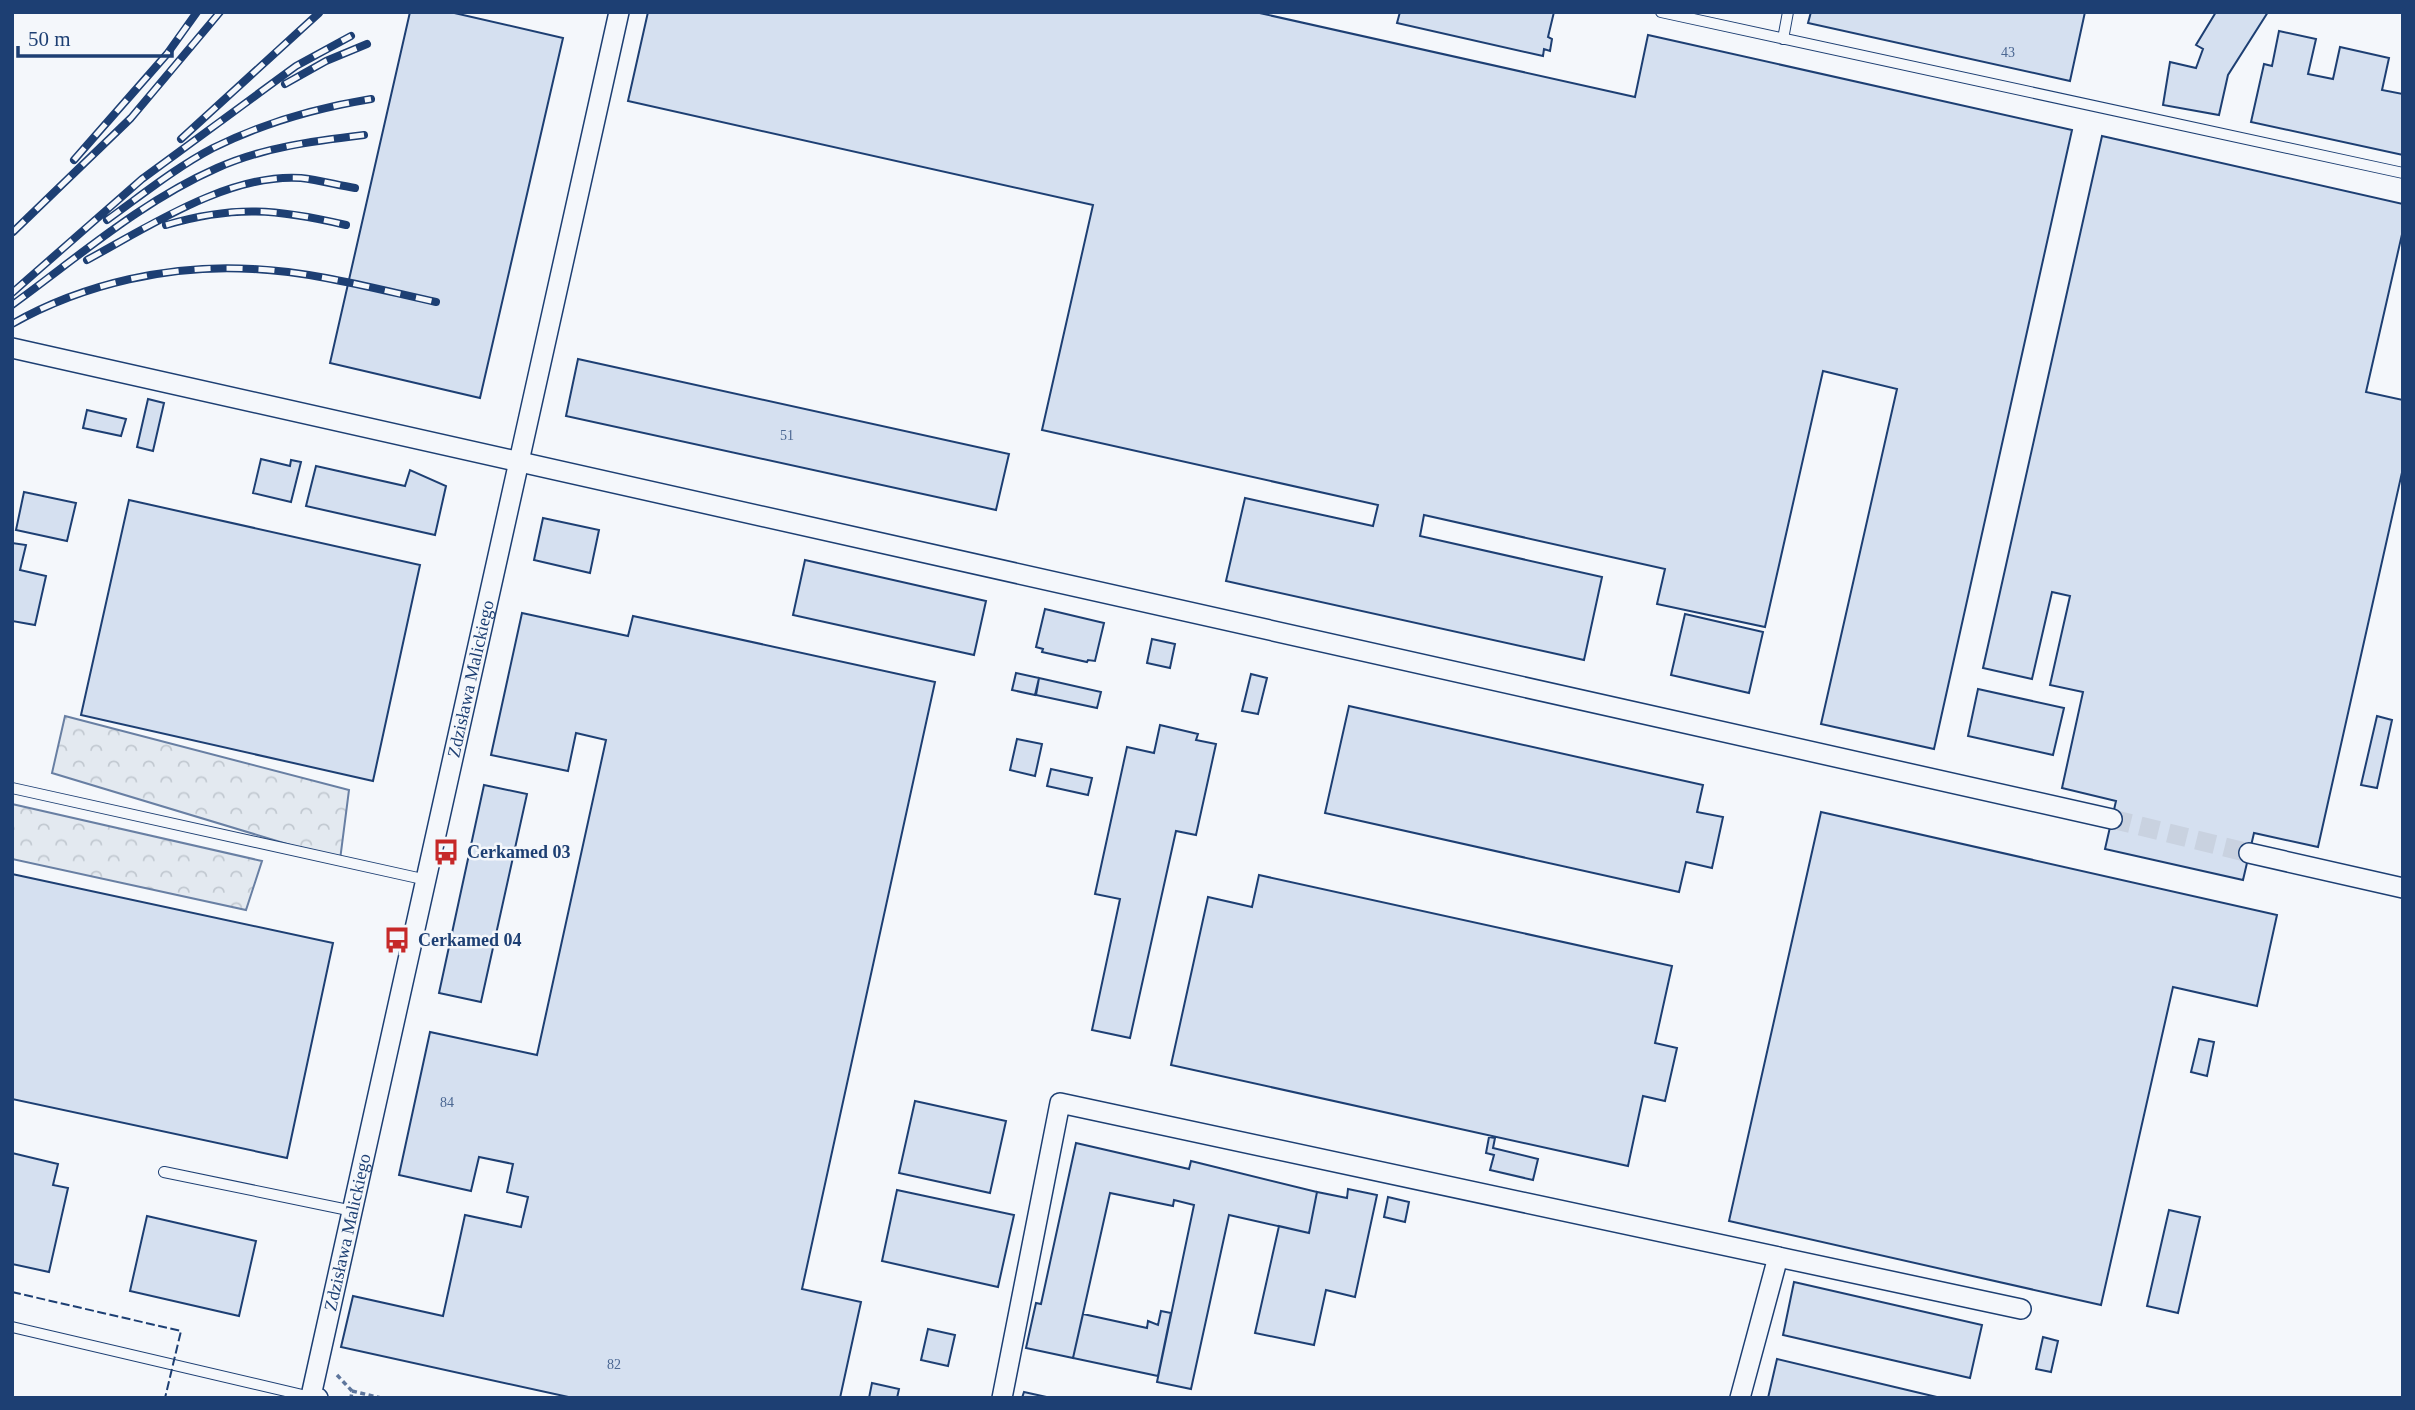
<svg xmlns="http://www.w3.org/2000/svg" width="2415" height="1410" font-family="'Times New Roman',serif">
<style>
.forest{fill:url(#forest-crowns);stroke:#687fa3;stroke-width:2}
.building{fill:#d5e0f0;stroke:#1d3f73;stroke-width:2}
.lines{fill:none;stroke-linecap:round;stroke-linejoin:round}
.minor-tunnel{stroke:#c9d2e0;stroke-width:19;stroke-dasharray:19 10;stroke-linecap:butt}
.service-casing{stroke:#1d3f73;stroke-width:12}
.minor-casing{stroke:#1d3f73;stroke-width:22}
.path{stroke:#5e769c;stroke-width:3.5;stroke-dasharray:5 3.5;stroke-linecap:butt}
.service{stroke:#f4f7fb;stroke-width:10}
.minor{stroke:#f4f7fb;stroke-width:19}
.rail-casing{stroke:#1d3f73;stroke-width:8}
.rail{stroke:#f4f7fb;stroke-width:5;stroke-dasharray:16;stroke-linecap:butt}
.fence{stroke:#1d3f73;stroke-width:2;stroke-dasharray:9 3.5;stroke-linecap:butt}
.labels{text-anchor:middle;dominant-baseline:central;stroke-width:5;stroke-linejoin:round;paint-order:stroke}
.number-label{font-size:14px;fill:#4b6792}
.street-label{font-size:18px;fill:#1d3f73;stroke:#f4f7fb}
.poi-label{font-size:18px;font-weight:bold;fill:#1d3f73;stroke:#f4f7fb;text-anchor:start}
</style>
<defs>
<pattern id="forest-crowns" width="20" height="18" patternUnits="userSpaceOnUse" patternTransform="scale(1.75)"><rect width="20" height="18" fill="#e3e9f0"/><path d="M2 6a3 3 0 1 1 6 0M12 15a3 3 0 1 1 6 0" fill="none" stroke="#c2c9d1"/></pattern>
</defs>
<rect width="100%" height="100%" fill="#f4f7fb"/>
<path class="forest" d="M 65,716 L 349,790 L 340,860 L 52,773 Z
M 12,804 L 262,861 L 246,910 L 12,859 Z"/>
<path class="building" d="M 410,12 L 450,12 L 563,38 L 480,398 L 330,363 Z
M 648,12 L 1255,12 L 1635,97 L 1648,35 L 2072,130 L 1934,749 L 1821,724 L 1897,389 L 1823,371 L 1765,627 L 1657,604 L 1665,569 L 1424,515 L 1420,536 L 1602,577 L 1584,660 L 1226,581 L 1245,498 L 1373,526 L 1378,505 L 1042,430 L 1093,205 L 628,101 Z
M 1400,12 L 1554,12 L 1548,37 L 1552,39 L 1550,51 L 1544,49 L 1543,56 L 1397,23 Z
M 1811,12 L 2085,12 L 2070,81 L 1808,23 Z
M 2216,12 L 2268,12 L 2228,75 L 2219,115 L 2163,105 L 2170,62 L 2196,68 L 2203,49 L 2196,45 Z
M 2279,31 L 2316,39 L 2308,74 L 2333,79 L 2340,47 L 2389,58 L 2382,90 L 2403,94 L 2403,155 L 2251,122 L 2264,64 L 2272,66 Z
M 2102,136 L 2403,204 L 2403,230 L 2366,392 L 2403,400 L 2403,468 L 2318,847 L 2254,833 L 2243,880 L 2105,849 L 2116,801 L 2062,788 L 2083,692 L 2050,685 L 2070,596 L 2052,592 L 2032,679 L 1983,668 Z
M 578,359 L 1009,454 L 996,510 L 566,416 Z
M 148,399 L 164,403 L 153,451 L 137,447 Z
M 87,410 L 126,419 L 121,436 L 83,428 Z
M 261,459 L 290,466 L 291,460 L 301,462 L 291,502 L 253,493 Z
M 316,466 L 405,486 L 410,470 L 446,486 L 435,535 L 306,506 Z
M 24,492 L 76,503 L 67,541 L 16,530 Z
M 129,500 L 420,565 L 373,781 L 81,715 Z
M 543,518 L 599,530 L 590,573 L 534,560 Z
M 12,543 L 26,545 L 20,570 L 46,576 L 35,625 L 12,621 Z
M 805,560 L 986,601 L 974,655 L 793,615 Z
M 1045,609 L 1104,623 L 1095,661 L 1088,660 L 1087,662 L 1042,652 L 1043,649 L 1036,647 Z
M 522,613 L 628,636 L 633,616 L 935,682 L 802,1289 L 861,1302 L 840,1398 L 573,1398 L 341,1347 L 353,1296 L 443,1316 L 465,1215 L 521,1227 L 528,1197 L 507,1192 L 513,1164 L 479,1157 L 471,1191 L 399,1175 L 430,1032 L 537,1055 L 606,740 L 576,733 L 568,771 L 491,755 Z
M 1685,614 L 1763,632 L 1749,693 L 1671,675 Z
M 1152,639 L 1175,644 L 1170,668 L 1147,663 Z
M 1016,673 L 1039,678 L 1035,695 L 1012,690 Z
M 1251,674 L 1267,678 L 1258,714 L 1242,711 Z
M 1039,678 L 1101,692 L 1097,708 L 1036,695 Z
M 1978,689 L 2064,708 L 2053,755 L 1968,736 Z
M 1349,706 L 1703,785 L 1697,812 L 1723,817 L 1712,868 L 1686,862 L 1679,892 L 1325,813 Z
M 2377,716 L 2392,720 L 2377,788 L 2361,785 Z
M 1160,725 L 1198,734 L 1196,740 L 1216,744 L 1196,835 L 1176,831 L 1130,1038 L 1092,1030 L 1120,899 L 1095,894 L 1127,747 L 1154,753 Z
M 1017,739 L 1042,744 L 1035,776 L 1010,770 Z
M 1051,769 L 1092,778 L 1088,795 L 1047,786 Z
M 484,785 L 527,794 L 481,1002 L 439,993 Z
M 1821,812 L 2277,915 L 2257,1006 L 2173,987 L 2101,1305 L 1729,1221 Z
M 12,874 L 333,943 L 287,1158 L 12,1099 Z
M 1259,875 L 1672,966 L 1655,1043 L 1677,1048 L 1665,1101 L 1643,1096 L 1628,1166 L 1171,1065 L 1208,897 L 1252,907 Z
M 2199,1039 L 2214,1042 L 2207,1076 L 2191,1072 Z
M 915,1101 L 1006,1121 L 990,1193 L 899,1173 Z
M 1489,1137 L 1495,1138 L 1493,1148 L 1538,1159 L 1533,1180 L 1490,1170 L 1494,1155 L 1486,1153 Z
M 1076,1143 L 1189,1169 L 1191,1161 L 1317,1192 L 1309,1233 L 1229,1215 L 1191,1389 L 1157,1382 L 1194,1205 L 1174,1200 L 1173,1206 L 1110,1193 L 1073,1358 L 1026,1348 L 1036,1303 L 1041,1304 Z
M 12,1153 L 58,1164 L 53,1185 L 68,1188 L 49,1272 L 12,1264 Z
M 1348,1189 L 1377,1195 L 1355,1297 L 1326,1290 L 1314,1345 L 1255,1333 L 1279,1226 L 1309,1233 L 1317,1192 L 1347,1198 Z
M 897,1190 L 1014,1215 L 998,1287 L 882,1261 Z
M 1388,1197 L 1409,1202 L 1405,1222 L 1384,1217 Z
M 2169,1210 L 2200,1217 L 2178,1313 L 2147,1306 Z
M 147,1216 L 256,1241 L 239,1316 L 130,1291 Z
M 1794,1282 L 1982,1325 L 1970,1378 L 1783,1335 Z
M 1161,1311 L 1171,1313 L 1158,1376 L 1073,1358 L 1083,1314 L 1147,1328 L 1148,1321 L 1158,1325 Z
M 928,1329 L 955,1335 L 948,1366 L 921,1360 Z
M 2043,1337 L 2058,1341 L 2051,1372 L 2036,1369 Z
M 1777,1359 L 1941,1398 L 1768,1398 Z
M 872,1383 L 899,1389 L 897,1398 L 869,1398 Z
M 1024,1392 L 1051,1398 L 1022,1398 Z"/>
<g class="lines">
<path class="minor-tunnel" d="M 2112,819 L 2249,853"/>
<g class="service-casing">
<path id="service" d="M 1661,12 L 2403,173
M 1783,39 L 1788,12
M 12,788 L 427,880
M 164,1172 L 353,1211
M 12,1327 L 311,1397"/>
</g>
<g class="minor-casing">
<g id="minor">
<path d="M 12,348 L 2112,819"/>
<path d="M 2249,853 L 2403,888"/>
<path id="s1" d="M 318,1398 L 311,1396 L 619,12"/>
<path d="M 1002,1398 L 1060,1103 L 2021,1309"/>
<path d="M 1740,1398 L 1778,1257"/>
</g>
</g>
<path class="path" d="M 337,1375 L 352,1391 L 351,1398
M 352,1391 L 381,1398"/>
<use href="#service" class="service"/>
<use href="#minor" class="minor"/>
<g class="rail-casing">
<path id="rail" d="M 285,84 L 326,61 L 367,44
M 181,139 L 319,13
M 74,160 L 167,54 L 197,12
M 107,220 C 142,195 175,168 213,148 C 263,123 316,108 371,99
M 166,225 C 234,205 278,209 346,225
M 13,232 L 131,118 L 220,12
M 87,260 C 148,227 229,173 301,178 C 319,180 337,185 355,188
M 12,293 L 142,179 L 296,66 L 351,36
M 12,305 C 78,257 142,201 217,168 C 264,147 314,141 364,135
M 12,324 C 84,283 172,264 253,269 C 315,272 376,289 436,302"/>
</g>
<use href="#rail" class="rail"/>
<path class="fence" d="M 12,1292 L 181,1331 L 165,1398"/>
</g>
<defs>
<g id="bus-bare" transform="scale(2.1)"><path d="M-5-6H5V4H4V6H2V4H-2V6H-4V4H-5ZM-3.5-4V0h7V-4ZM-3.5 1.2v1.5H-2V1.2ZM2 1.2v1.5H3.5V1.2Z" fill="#c62828" stroke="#f4f7fb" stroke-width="2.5" paint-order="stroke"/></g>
</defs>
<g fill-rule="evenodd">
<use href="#bus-bare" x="446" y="852"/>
<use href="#bus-bare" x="397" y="940"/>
</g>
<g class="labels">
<g class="number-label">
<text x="2008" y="52">43</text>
<text x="787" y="435">51</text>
<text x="447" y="1102">84</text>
<text x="614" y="1364">82</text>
</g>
<g class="street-label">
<text stroke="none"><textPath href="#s1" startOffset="742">Zdzisława Malickiego</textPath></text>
<text stroke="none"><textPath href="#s1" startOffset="175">Zdzisława Malickiego</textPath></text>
</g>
<g class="poi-label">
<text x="467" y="852">Cerkamed 03</text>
<text x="418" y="940">Cerkamed 04</text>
</g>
</g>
<rect width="2415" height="1410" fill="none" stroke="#1d3f73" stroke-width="28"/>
<path d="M18 46v10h154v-10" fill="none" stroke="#1d3f73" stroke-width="3.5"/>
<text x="28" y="46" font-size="21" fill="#1d3f73" stroke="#f4f7fb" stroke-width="5" paint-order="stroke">50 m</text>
</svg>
